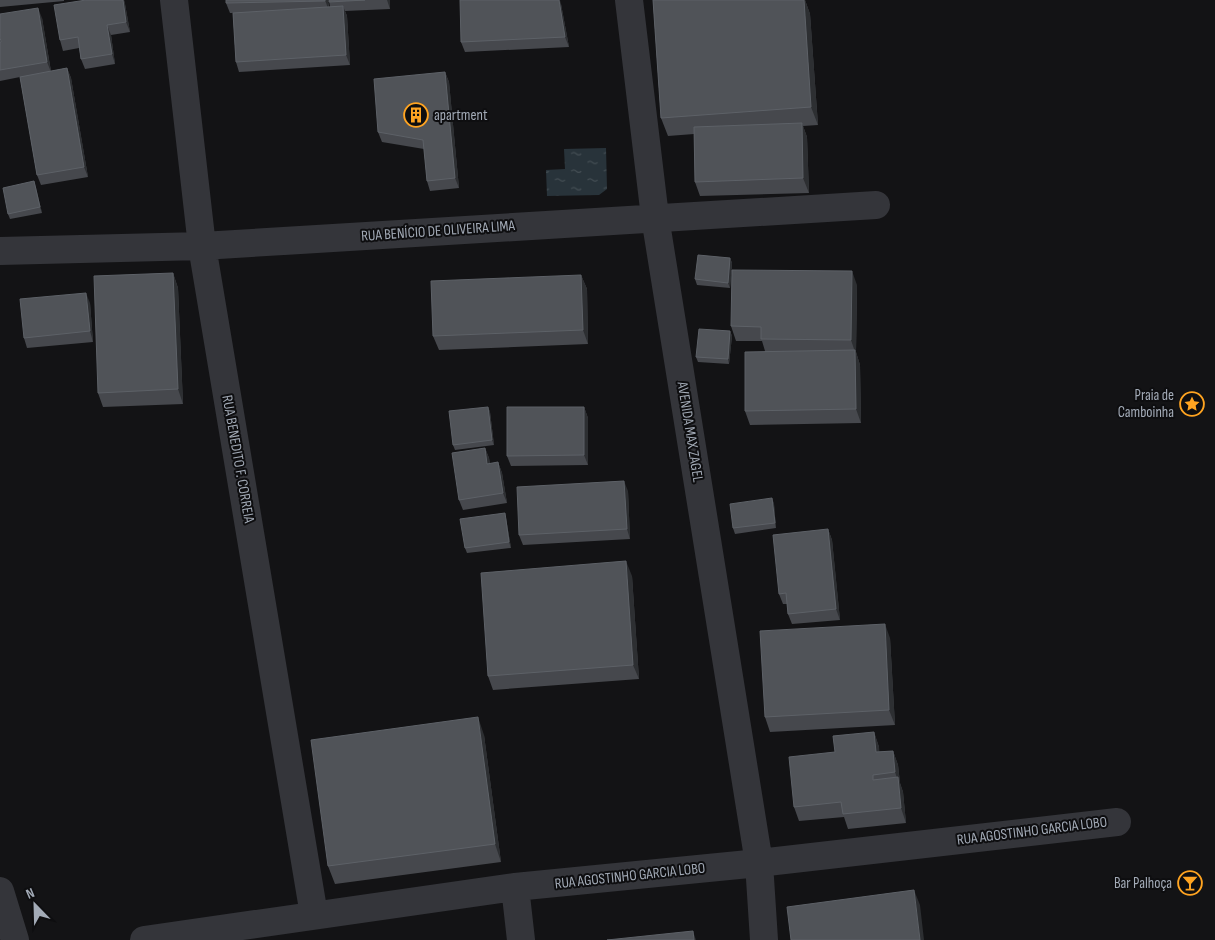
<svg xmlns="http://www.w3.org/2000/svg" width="1215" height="940" font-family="'Sofia Sans Condensed',sans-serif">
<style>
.water{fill:url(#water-ripples)}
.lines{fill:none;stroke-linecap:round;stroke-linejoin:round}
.minor{stroke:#34353a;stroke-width:28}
.wall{fill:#46484d}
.shaded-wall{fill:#2d2f32}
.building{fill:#505358;stroke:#5d6167}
.labels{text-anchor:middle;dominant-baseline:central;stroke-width:4;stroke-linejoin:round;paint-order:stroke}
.poi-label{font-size:15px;fill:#a3abb7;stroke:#0e0e10;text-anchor:end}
.street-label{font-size:15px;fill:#a3abb7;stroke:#0e0e10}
</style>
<defs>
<pattern id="water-ripples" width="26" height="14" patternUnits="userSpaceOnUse" patternTransform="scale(1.25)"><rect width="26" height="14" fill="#28333a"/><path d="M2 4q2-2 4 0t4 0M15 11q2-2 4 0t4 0" fill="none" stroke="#444e54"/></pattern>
</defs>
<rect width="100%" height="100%" fill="#131315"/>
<path class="water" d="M 606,148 L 607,189 L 599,195 L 547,196 L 546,170 L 565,169 L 564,149 Z"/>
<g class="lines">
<path class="minor" d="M 174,0 L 202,246 L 314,915
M 629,0 L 655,217 L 759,863 L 764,940
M 0,251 L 202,246 L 876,205
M 515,887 L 521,940
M 0,891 L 15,940
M 144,940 L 515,887 L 759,863 L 1117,822"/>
</g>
<path class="wall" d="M 0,0 L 64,0 L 64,1 L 0,7 Z
M 86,0 L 124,0 L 125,4 L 130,32 L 111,35 L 115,64 L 85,69 L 81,59 L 79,48 L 63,51 L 60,40 Z
M 328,0 L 329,7 L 330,7 L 329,0 L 390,0 L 390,9 L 345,11 L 347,16 L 350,65 L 239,72 L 236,62 L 233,13 L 230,13 L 226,3 Z
M 653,0 L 805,0 L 810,14 L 818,125 L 803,126 L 807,137 L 809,193 L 700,196 L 695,182 L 694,134 L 668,136 L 661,118 Z
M 561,4 L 569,47 L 465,52 L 461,42 Z
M 42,18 L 51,71 L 67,68 L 71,78 L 88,177 L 41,185 L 37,175 L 20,77 L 0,81 L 0,42 Z
M 445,72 L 449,82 L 459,188 L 430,191 L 427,181 L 424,149 L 382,142 L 378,132 Z
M 34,181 L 42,213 L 10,219 L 8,214 Z
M 730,258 L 732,263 L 730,288 L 697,285 L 695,279 Z
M 173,273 L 178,288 L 183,404 L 103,407 L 98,393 Z
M 581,275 L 587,289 L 588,344 L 439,350 L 433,336 Z
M 857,285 L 856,352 L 860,365 L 861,423 L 750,425 L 745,411 L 765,351 L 762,341 L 736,341 L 731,326 Z
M 90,303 L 93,342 L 27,348 L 24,338 Z
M 730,331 L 732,336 L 729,364 L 698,362 L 696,357 Z
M 488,407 L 490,412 L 494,445 L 455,450 L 453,445 Z
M 584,407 L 588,418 L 588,465 L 511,466 L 507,456 Z
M 485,448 L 489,458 L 490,464 L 498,462 L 502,473 L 507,503 L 463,510 L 459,500 Z
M 628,491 L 630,539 L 523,545 L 519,535 Z
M 772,498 L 774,504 L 776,528 L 735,534 L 733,528 Z
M 506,518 L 511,548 L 467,553 L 465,548 Z
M 828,529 L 832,540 L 840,620 L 792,624 L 788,614 L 787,604 L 783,604 L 779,594 Z
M 632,576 L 639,679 L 493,690 L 488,676 Z
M 890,638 L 895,725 L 770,732 L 765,717 Z
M 874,732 L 879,747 L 879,752 L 893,751 L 898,765 L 900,783 L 903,792 L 906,823 L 848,829 L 844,817 L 799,821 L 794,807 L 835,752 Z
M 484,735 L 501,862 L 335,884 L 328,866 Z"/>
<path class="shaded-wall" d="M 123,0 L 124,0 L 125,4 L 130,32 L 126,22 Z
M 325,0 L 328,0 L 329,11 Z
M 387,0 L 390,0 L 390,9 Z
M 559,0 L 560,0 L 561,4 L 569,47 L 565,37 Z
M 804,0 L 805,0 L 810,14 L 818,125 L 811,107 Z
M 343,6 L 347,16 L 350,65 L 346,55 Z
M 38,8 L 42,18 L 51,72 L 47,62 Z
M 107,25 L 111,35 L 115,64 L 112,54 Z
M 67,68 L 71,78 L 88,177 L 84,167 Z
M 445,72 L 449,82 L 459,188 L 455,178 Z
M 802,123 L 807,137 L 809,193 L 803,178 Z
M 34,181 L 36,187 L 42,213 L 40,207 Z
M 730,258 L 732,263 L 730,288 L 728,283 Z
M 852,271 L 857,285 L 856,352 L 860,365 L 861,423 L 856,409 L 855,352 L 851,340 Z
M 173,273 L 178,288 L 183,404 L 178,389 Z
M 581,275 L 587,289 L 588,344 L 583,330 Z
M 86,293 L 90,303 L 93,342 L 90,331 Z
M 730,331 L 732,336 L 729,364 L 728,359 Z
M 488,407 L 490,412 L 494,445 L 492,440 Z
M 584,407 L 588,418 L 588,465 L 584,455 Z
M 485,448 L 489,458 L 491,474 L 487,464 Z
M 498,462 L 502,473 L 507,503 L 503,493 Z
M 624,481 L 628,491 L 630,539 L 627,529 Z
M 772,498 L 774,504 L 776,528 L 775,523 Z
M 505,513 L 506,518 L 511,548 L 509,542 Z
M 828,529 L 832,540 L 840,620 L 836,609 Z
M 626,561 L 632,576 L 639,679 L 633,665 Z
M 885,624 L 890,638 L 895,725 L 889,710 Z
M 478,717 L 484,735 L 501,862 L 495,844 Z
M 874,732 L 879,747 L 881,767 L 876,752 Z
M 893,751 L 898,765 L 900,783 L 903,792 L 906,823 L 901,808 L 898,781 L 895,772 Z
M 914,890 L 920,905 L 924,940 L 920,940 Z
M 693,931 L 696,940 L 694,940 Z"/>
<path class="building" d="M 86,0 L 123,0 L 126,22 L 107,25 L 112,54 L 81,59 L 78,37 L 60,40 L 54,5 Z
M 226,0 L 325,0 L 325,1 L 226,3 Z
M 329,0 L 365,0 L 329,2 Z
M 460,0 L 559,0 L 565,37 L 461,42 Z
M 653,0 L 804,0 L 811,107 L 661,118 Z
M 343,6 L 346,55 L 236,62 L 233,13 Z
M 38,8 L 47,62 L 0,70 L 0,42 L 1,42 L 0,37 L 0,14 Z
M 67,68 L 84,167 L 37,175 L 20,77 Z
M 445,72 L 455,178 L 427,181 L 423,140 L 378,132 L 374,79 Z
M 802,123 L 803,178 L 695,182 L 694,127 Z
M 34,181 L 40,207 L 8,214 L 3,188 Z
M 698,255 L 730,258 L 728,283 L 695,279 Z
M 732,270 L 852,271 L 851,340 L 761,339 L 761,327 L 731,326 Z
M 173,273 L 178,389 L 98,393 L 94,276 Z
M 581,275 L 583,330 L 433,336 L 431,281 Z
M 86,293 L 90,331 L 24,338 L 20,299 Z
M 699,329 L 730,331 L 728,359 L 696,357 Z
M 855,350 L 856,409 L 745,411 L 745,352 Z
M 488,407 L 492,440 L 453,445 L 449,411 Z
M 507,407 L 584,407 L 584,455 L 507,456 Z
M 485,448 L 487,464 L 498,462 L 503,493 L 459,500 L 452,453 Z
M 624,481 L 627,529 L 519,535 L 517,487 Z
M 772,498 L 775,523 L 733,528 L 730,504 Z
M 505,513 L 509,542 L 465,548 L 460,519 Z
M 828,529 L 836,609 L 788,614 L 786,593 L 779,594 L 773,535 Z
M 626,561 L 633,665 L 488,676 L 481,573 Z
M 885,624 L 889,710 L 765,717 L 760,631 Z
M 478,717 L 495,844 L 328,866 L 311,740 Z
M 874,732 L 876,752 L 893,751 L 895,772 L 873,775 L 873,780 L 898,777 L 901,808 L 843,814 L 841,802 L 794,807 L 789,757 L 835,752 L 833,736 Z
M 914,890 L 920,940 L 791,940 L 787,907 Z
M 693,931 L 694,940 L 607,940 Z"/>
<defs>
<g id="building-ring" transform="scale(1.25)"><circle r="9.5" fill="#0e0e10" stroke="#ffa421" stroke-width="1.5"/><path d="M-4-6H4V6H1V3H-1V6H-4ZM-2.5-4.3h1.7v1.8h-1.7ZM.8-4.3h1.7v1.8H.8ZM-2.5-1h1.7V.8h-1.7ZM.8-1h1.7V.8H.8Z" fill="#ffa421"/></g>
<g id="sight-ring" transform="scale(1.25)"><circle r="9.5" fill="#0e0e10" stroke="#ffa421" stroke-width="1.5"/><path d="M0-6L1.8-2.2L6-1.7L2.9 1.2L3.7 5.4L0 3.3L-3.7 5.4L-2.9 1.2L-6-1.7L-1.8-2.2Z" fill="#ffa421"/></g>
<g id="bar-ring" transform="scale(1.25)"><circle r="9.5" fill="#0e0e10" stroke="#ffa421" stroke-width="1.5"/><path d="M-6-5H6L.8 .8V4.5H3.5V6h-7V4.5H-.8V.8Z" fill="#ffa421"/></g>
</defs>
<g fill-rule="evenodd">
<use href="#building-ring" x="416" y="115"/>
<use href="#sight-ring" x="1192" y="404"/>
<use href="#bar-ring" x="1190" y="883"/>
</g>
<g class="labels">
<g class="poi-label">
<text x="434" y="115" text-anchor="start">apartment</text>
<text x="1174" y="395">Praia de<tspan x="1174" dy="17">Camboinha</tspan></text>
<text x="1172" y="883">Bar Palhoça</text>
</g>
<g class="street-label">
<text transform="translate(438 231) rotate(-4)">RUA BENÍCIO DE OLIVEIRA LIMA</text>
<text transform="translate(690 432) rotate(81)">AVENIDA MAX ZAGEL</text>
<text transform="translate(238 459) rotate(80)">RUA BENEDITO F. CORREIA</text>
<text transform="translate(1032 831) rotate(-7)">RUA AGOSTINHO GARCIA LOBO</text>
<text transform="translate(630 876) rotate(-6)">RUA AGOSTINHO GARCIA LOBO</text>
</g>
</g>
<g transform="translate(35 905) rotate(337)" stroke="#0e0e10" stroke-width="4" paint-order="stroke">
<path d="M0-4L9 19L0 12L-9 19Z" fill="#a3abb7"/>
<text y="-8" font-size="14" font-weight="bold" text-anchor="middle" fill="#a3abb7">N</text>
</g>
</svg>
